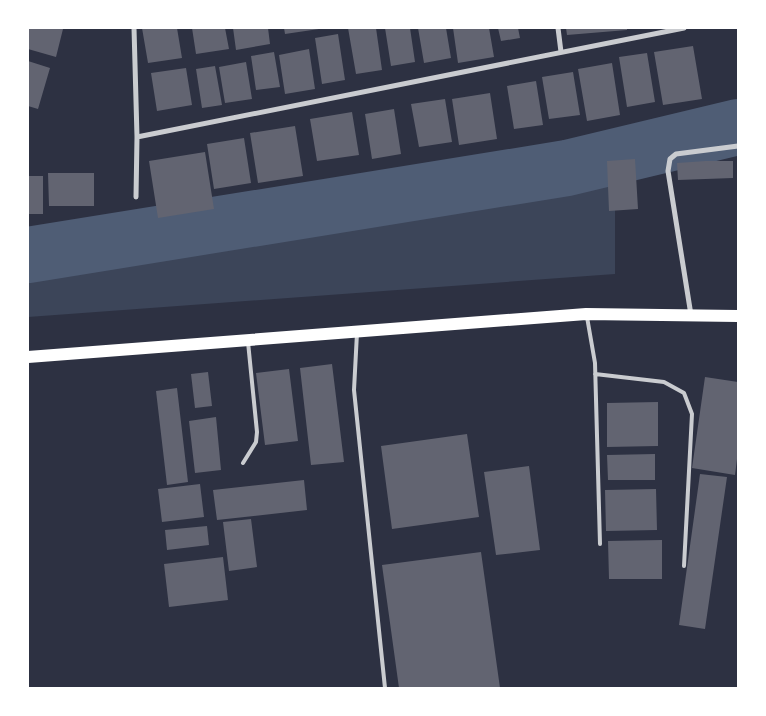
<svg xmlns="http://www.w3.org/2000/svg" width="766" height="716" font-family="Overpass,sans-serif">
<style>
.green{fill:#3c4559}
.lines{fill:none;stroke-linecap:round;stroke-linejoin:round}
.river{stroke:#4f5d75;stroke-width:56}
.building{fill:#626471}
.service{stroke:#caccd0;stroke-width:4}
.minor{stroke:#caccd0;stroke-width:5}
.primary{stroke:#fff;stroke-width:12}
</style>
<rect width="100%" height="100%" fill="#2d3142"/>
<path class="green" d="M 615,178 L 615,274 L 28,317 L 28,274 Z"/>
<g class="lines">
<path class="river" d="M 28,255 L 567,168 L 738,127"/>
</g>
<path class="building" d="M 28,28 L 63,29 L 56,57 L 28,49 Z
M 142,28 L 177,28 L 182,58 L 148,63 Z
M 192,28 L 225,28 L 229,49 L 196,54 Z
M 233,28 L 268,28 L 270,44 L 236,50 Z
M 284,28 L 319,28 L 319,29 L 285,34 Z
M 348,28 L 376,28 L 382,70 L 356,74 Z
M 385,28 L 410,28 L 415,62 L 391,66 Z
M 418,28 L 446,28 L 451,58 L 424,63 Z
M 453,28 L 489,28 L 494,57 L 458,63 Z
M 498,28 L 518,28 L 520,38 L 501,41 Z
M 566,28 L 627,28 L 627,30 L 567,35 Z
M 338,34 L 345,80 L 322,84 L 315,38 Z
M 693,46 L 702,99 L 663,105 L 654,52 Z
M 309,49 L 315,89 L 285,94 L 279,55 Z
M 274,52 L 280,87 L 256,90 L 251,56 Z
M 647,53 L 655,102 L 627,107 L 619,57 Z
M 28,61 L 50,68 L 38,109 L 28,106 Z
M 246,62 L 252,99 L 225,103 L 219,67 Z
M 612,63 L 620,115 L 587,121 L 578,69 Z
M 215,66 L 222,105 L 202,108 L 196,69 Z
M 186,68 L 192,105 L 157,111 L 151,73 Z
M 573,72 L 580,115 L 549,119 L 542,77 Z
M 536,81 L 543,125 L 514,129 L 507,86 Z
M 490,93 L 497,139 L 459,145 L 452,99 Z
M 445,99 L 452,142 L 419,147 L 411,104 Z
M 394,109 L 401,154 L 372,159 L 365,114 Z
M 352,112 L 359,155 L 317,161 L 310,119 Z
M 295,126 L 303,176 L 258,183 L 250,133 Z
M 244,138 L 251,183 L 214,189 L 207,144 Z
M 205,152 L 214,209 L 158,218 L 149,161 Z
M 635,159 L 638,209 L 609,211 L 607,161 Z
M 706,161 L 733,161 L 733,178 L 678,180 L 677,163 Z
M 48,173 L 94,173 L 94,206 L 49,206 Z
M 28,176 L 43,176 L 43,214 L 28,214 Z
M 332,364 L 344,462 L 311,465 L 300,368 Z
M 289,369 L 298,441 L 265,445 L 256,373 Z
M 208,372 L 212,406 L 195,408 L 191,374 Z
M 705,377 L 738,382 L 738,451 L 735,475 L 692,468 Z
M 177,388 L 188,482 L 167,485 L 156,391 Z
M 658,402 L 658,446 L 607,447 L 607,403 Z
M 216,417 L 221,470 L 195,473 L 189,421 Z
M 467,434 L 479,517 L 392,529 L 381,446 Z
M 655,454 L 655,480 L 608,480 L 607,455 Z
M 529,466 L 540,550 L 496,555 L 484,472 Z
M 700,474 L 727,477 L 705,629 L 679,625 Z
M 304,480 L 307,510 L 217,520 L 213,490 Z
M 200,484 L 204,517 L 162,522 L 158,489 Z
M 656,489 L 657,530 L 606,531 L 605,490 Z
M 251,519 L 257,567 L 229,571 L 223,522 Z
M 207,526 L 209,545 L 167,550 L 165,530 Z
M 662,540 L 662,579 L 609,579 L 608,541 Z
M 481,552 L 500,688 L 399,688 L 382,565 Z
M 223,557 L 228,600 L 169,607 L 164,564 Z"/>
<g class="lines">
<path class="service" d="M 587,317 L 595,363 L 600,544
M 357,333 L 354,390 L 385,688
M 595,374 L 664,382 L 684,393 L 692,414 L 684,566
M 243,463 L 256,442 L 257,432 L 248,342"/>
<path class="minor" d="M 134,28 L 137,137 L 684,28
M 558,28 L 561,52
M 136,197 L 137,137
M 691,315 L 668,171 L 670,159 L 676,154 L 738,146"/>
<path class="primary" d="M 28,357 L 586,314 L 738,316"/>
</g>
<rect width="766" height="716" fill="none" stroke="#ffffff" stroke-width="58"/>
</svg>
